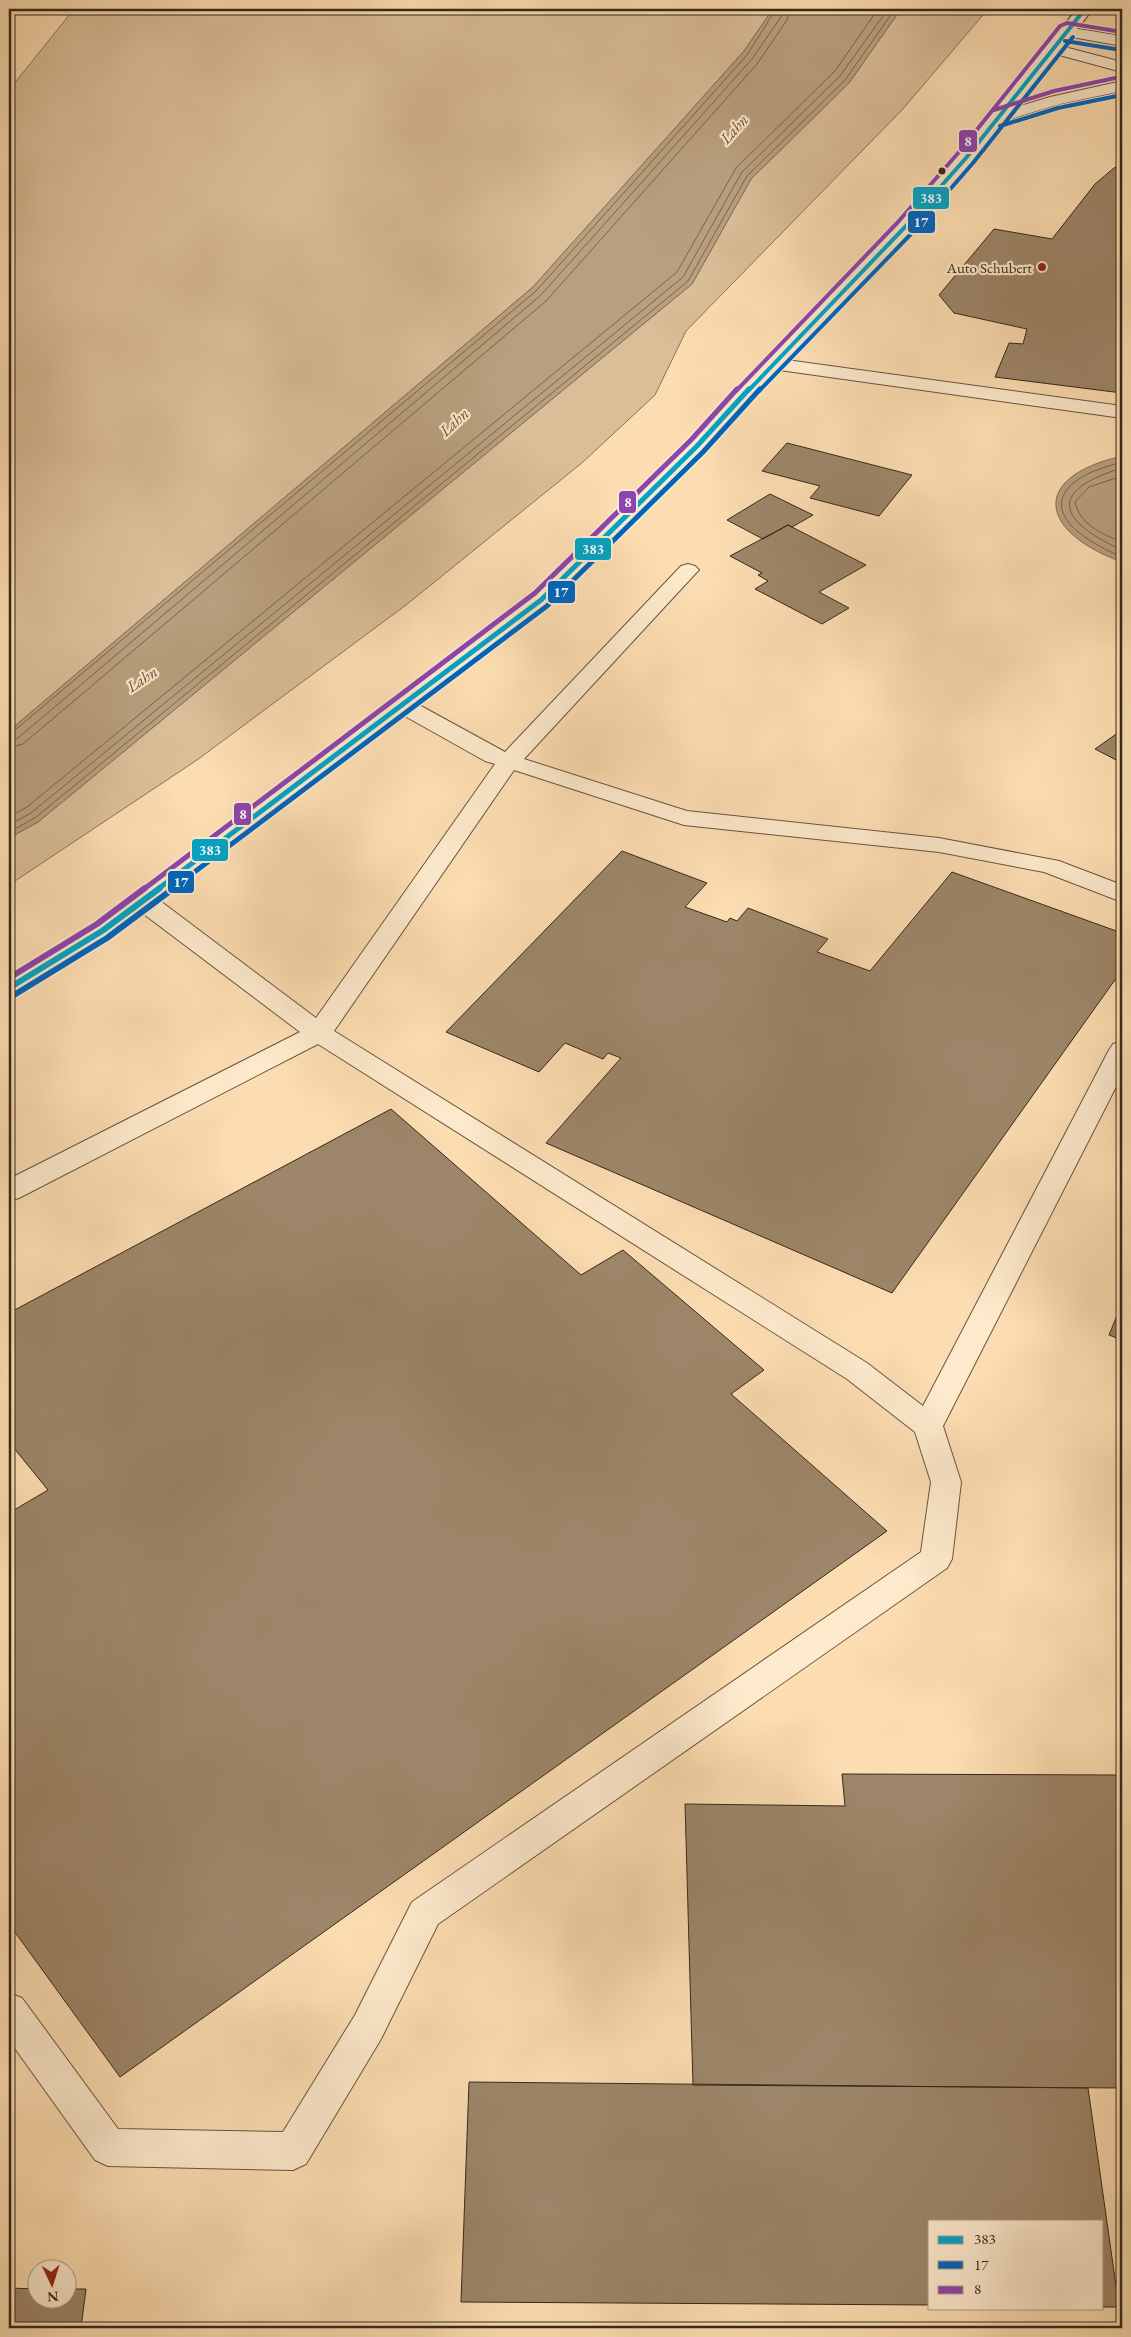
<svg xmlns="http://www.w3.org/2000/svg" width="1131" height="2337" font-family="'EB Garamond',serif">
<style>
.green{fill:#dabe98;stroke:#88735a}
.water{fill:#b99f7e;stroke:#856f57}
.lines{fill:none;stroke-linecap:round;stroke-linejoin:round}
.shore{stroke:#78644d;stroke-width:1}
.building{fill:#9d8669;stroke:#36281c}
.service-casing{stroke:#685541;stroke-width:2}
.tertiary-casing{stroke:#685541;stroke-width:2}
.secondary-casing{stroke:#36281c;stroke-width:2}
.service{fill:#fde9cc;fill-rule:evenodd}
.tertiary{fill:#fde9cc;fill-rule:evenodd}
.secondary{fill:#fde9cc;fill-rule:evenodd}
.bus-1-far2-casing{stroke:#fde9cc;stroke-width:6}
.bus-1-far1-casing{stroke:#fde9cc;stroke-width:8}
.bus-1-casing{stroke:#fde9cc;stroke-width:10}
.bus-2-far2-casing{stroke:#fde9cc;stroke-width:6}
.bus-2-far1-casing{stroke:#fde9cc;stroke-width:8}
.bus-2-casing{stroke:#fde9cc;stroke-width:10}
.bus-3-far2-casing{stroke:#fde9cc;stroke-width:6}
.bus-3-far1-casing{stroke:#fde9cc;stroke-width:8}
.bus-3-casing{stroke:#fde9cc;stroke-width:10}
.bus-1-far2{stroke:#03a3c5;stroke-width:4}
.bus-1-far1{stroke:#03a3c5;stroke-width:5}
.bus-1{stroke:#03a3c5;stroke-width:6}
.bus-2-far2{stroke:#0065bd;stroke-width:4}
.bus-2-far1{stroke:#0065bd;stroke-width:5}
.bus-2{stroke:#0065bd;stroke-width:6}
.bus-3-far2{stroke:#8e44ad;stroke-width:4}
.bus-3-far1{stroke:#8e44ad;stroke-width:5}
.bus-3{stroke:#8e44ad;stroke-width:6}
.bus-dot{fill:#36281c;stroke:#fde9cc;stroke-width:2}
.poi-dot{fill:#8f2418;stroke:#fde9cc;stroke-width:2}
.labels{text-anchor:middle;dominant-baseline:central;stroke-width:4.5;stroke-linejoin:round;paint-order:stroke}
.far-poi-label{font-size:15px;fill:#36281c;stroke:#fde9cc;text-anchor:end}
.far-water-label{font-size:16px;font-style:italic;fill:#5d4c39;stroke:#fde9cc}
.line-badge{stroke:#fde9cc;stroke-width:2}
.badge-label{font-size:14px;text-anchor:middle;font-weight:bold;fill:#fff}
</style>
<rect width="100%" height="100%" fill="#fcddb1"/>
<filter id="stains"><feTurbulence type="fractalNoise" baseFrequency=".004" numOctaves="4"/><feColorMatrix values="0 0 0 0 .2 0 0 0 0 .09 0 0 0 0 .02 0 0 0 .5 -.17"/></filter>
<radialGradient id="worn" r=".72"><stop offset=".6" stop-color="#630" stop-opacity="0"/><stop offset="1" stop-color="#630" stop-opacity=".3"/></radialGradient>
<path class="green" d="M 74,9 L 773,9 L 744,51 L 533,287 L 9,731 L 9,90 Z
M 901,9 L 988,9 L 902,110 L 686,331 L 655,395 L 583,462 L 406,605 L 197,760 L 9,885 L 9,838 L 38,822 L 692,284 L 751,179 L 849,83 Z"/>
<path class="water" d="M 773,9 L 901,9 L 849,83 L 751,179 L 692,284 L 38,822 L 9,838 L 9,731 L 533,287 L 744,51 Z
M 1122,456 L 1122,562 C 1041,533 1027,478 1122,456 Z"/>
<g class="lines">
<path class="shore" d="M 1122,462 C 1106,467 1089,471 1076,481 C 1033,514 1096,546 1122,557
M 1122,468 C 1046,491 1058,521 1122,550
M 1122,476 L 1089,487 L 1075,502 C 1080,525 1102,534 1122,542
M 9,735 L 536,291 L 747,55 L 776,9
M 9,741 L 18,738 L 541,295 L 752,59 L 781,17 L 783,9
M 9,748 L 23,744 L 546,301 L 757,64 L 787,20 L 790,9
M 9,817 L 27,807 L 677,272 L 736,168 L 835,71 L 878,9
M 9,825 L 31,813 L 683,277 L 742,172 L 840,76 L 888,9
M 9,832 L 35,818 L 688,281 L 747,176 L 845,80 L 895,9"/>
</g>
<path class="building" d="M 1122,164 L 1122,393 L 995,377 L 1009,343 L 1023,344 L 1027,329 L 954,313 L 939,295 L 994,229 L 1052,239 L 1095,184 L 1114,168 Z
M 787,443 L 912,475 L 879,516 L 810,498 L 820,486 L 762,471 Z
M 770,494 L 813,515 L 792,527 L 788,525 L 763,539 L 727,520 Z
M 788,525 L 866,565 L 819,592 L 849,608 L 822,624 L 755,589 L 768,581 L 758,575 L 762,573 L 730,556 Z
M 1122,730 L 1122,763 L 1095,749 Z
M 622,851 L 707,883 L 685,907 L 727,922 L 730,918 L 737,921 L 748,908 L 828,939 L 817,952 L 870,971 L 952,872 L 1122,933 L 1122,970 L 892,1293 L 546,1143 L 621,1058 L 608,1053 L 603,1059 L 565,1043 L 539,1072 L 446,1032 Z
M 391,1109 L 581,1275 L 623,1250 L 764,1370 L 731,1394 L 887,1531 L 120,2077 L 9,1924 L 9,1513 L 48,1490 L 9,1442 L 9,1313 Z
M 1122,1303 L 1122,1340 L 1109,1335 Z
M 842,1774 L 1122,1775 L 1122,2088 L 693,2085 L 685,1804 L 845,1806 Z
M 469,2082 L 1088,2088 L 1119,2307 L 1102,2307 L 1102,2221 L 930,2221 L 930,2305 L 461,2302 Z
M 9,2288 L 38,2289 L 38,2300 L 68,2300 L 68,2289 L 86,2289 L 81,2328 L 9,2328 Z"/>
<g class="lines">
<g class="service-casing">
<path id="service" d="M 772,358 L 1122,406 L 1122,418 L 765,368 L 763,364 L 765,360 Z
M 688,564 L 695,566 L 699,570 L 695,574 L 524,759 L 687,811 L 939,838 L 1059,861 L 1122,885 L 1122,902 L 1044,872 L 939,852 L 684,825 L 514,770 L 334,1031 L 867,1363 L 923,1406 L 1109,1050 L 1113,1044 L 1122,1041 L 1122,1075 L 943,1426 L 961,1482 L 952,1559 L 947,1568 L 438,1924 L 381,2039 L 306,2164 L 293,2170 L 108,2166 L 95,2160 L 9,2040 L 9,1993 L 22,1998 L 118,2129 L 283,2132 L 355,2015 L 412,1902 L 921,1552 L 931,1482 L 915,1432 L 847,1379 L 318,1044 L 19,1198 L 9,1201 L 9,1179 L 300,1032 L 133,906 L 130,900 L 133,894 L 142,892 L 151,894 L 316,1018 L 495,764 L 485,761 L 394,710 L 391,705 L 394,700 L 402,698 L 410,700 L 505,752 L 681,566 Z"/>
</g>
<g class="tertiary-casing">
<path id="tertiary" d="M 1066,27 L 1122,36 L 1122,46 L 1061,35 L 1058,32 Z
M 1053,44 L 1122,62 L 1122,72 L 1048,52 L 1045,49 L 1048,46 Z
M 1122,81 L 1122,91 L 1060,104 L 997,123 L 989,118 L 991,115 L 1050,97 Z"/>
</g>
<g class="secondary-casing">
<path id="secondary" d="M 1077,9 L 1093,9 L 972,162 L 910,232 L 779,368 L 704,450 L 549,605 L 111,937 L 18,994 L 9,996 L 9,977 L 93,925 L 533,595 L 690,442 L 765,360 L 898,224 L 960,154 Z"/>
</g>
<use href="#service" class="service"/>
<use href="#tertiary" class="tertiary"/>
<use href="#secondary" class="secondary"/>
<g class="bus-1-far2-casing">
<path id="bus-1-far2" d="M 748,391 L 904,228 L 966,158 L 1085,9"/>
</g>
<g class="bus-1-far1-casing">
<path id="bus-1-far1" d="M 158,889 L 541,600 L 697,446 L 749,389"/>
</g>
<g class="bus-1-casing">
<path id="bus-1" d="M 9,988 L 102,931 L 160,888"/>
</g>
<g class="bus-2-far2-casing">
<path id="bus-2-far2" d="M 1065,41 L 1121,50
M 1000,126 L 1058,108 L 1122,95
M 759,391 L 911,234 L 973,163 L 1073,37"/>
</g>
<g class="bus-2-far1-casing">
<path id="bus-2-far1" d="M 172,889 L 547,606 L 703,452 L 760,389"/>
</g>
<g class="bus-2-casing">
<path id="bus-2" d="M 14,995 L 107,938 L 174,888"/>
</g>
<g class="bus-3-far2-casing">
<path id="bus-3-far2" d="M 994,110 L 1054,91 L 1120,77
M 736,391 L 898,222 L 959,152 L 1060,26 L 1067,23 L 1122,32"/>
</g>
<g class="bus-3-far1-casing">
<path id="bus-3-far1" d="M 144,889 L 535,593 L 691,440 L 737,389"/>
</g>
<g class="bus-3-casing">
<path id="bus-3" d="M 9,978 L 97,924 L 145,888"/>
</g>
<use href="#bus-1-far2" class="bus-1-far2"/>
<use href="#bus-1-far1" class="bus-1-far1"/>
<use href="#bus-1" class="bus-1"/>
<use href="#bus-2-far2" class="bus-2-far2"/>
<use href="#bus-2-far1" class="bus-2-far1"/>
<use href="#bus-2" class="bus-2"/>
<use href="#bus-3-far2" class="bus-3-far2"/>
<use href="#bus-3-far1" class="bus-3-far1"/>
<use href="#bus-3" class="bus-3"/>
</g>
<circle class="bus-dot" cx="942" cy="171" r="4.5"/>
<circle class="poi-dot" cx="1042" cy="267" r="5"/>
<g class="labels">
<g class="far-poi-label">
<text x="1032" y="267">Auto Schubert</text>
</g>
<g class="far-water-label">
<text transform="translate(734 129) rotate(-48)">Lahn</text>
<text transform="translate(454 422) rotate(-43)">Lahn</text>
<text transform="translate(142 679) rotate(-34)">Lahn</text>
</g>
</g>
<g class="line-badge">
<rect x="958" y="129" width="20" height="24" rx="5" fill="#8e44ad"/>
<rect x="912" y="186" width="38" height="24" rx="5" fill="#03a3c5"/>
<rect x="907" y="210" width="29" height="24" rx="5" fill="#0065bd"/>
<rect x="618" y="490" width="19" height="24" rx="5" fill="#8e44ad"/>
<rect x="574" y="537" width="38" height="24" rx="5" fill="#03a3c5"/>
<rect x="547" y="580" width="29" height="24" rx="5" fill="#0065bd"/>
<rect x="233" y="802" width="19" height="24" rx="5" fill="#8e44ad"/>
<rect x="191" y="838" width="38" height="24" rx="5" fill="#03a3c5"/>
<rect x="167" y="870" width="28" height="24" rx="5" fill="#0065bd"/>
</g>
<g class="badge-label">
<text x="968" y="146">8</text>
<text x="931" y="203">383</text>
<text x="921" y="227">17</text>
<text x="628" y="507">8</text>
<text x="593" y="554">383</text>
<text x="561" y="597">17</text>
<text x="243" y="819">8</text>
<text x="210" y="855">383</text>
<text x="181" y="887">17</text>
</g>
<rect width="1131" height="2337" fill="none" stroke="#fcddb1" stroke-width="30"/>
<rect x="10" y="10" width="1111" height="2317" fill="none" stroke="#36281c" stroke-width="2.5"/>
<rect x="15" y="15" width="1101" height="2307" fill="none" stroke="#36281c"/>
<rect x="928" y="2220" width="175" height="90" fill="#fde9cc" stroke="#ad9c86"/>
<rect x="938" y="2236" width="25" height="8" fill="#03a3c5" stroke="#ad9c86"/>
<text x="974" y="2244" font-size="15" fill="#36281c">383</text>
<rect x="938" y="2261" width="25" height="8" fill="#0065bd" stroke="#ad9c86"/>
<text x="974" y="2270" font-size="15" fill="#36281c">17</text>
<rect x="938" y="2286" width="25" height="8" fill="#8e44ad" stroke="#ad9c86"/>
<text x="974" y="2294" font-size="15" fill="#36281c">8</text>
<g transform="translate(52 2284) rotate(176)"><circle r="24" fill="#fde9cc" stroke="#ad9c86"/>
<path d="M0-4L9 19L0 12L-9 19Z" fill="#8f2418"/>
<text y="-8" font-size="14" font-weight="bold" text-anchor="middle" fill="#36281c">N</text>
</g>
<rect width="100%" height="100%" filter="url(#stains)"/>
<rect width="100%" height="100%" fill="url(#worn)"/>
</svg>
